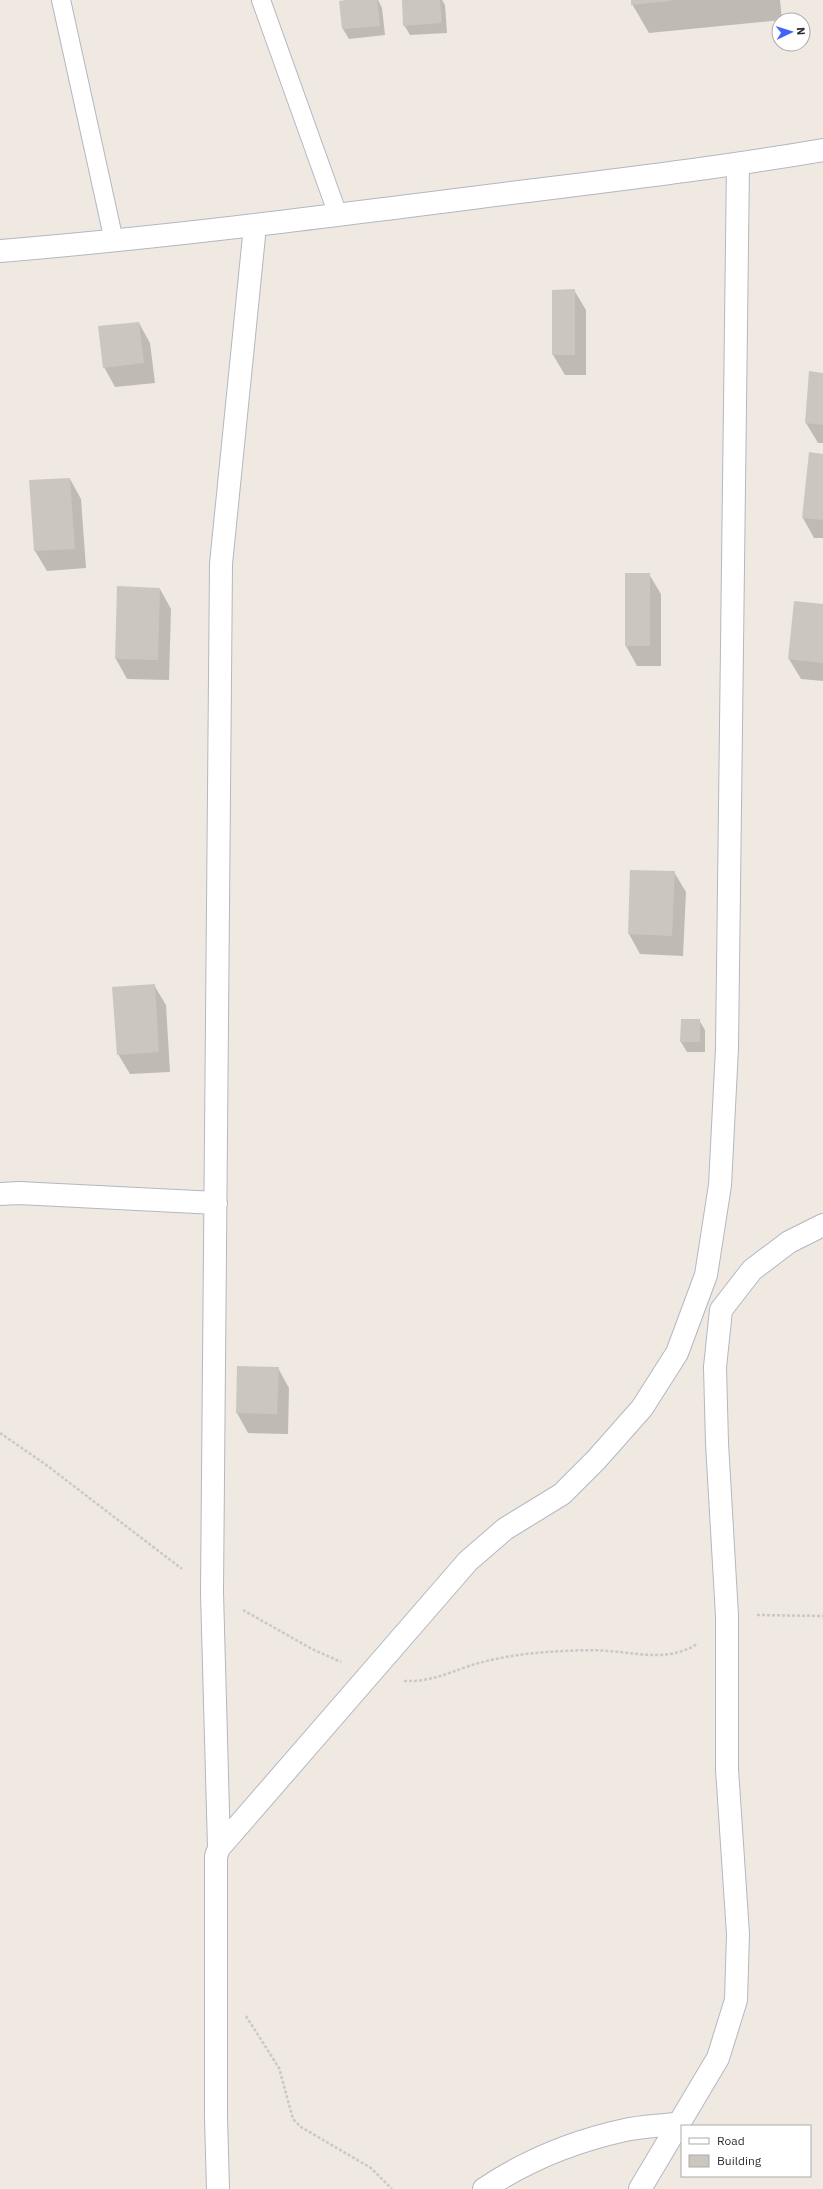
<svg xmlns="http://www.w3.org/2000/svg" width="823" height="2189" font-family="'IBM Plex Sans',sans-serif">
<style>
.shadow{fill:#0003}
.building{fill:#cbc7bf}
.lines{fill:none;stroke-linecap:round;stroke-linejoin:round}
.lane-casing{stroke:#b4b7c1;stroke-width:20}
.street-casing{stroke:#b4b7c1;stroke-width:24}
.secondary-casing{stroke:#b4b7c1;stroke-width:24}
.path{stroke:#c9c9c9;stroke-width:2.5;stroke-dasharray:3 2;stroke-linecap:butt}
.lane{stroke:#fff;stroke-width:18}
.street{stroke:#fff;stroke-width:22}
.secondary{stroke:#fff;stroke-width:22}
</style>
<rect width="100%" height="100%" fill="#efe9e1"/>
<path class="shadow" d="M 355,0 L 378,0 L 382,8 L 385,35 L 349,39 L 343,29 L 341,2 Z
M 403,0 L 442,0 L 445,5 L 447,33 L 410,35 L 404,25 Z
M 632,0 L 780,0 L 782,20 L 649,33 L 632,4 Z
M 574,290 L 586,310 L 586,375 L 565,375 L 553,355 Z
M 139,323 L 150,343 L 155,383 L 115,387 L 104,367 Z
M 823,374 L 823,443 L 818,443 L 806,423 Z
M 823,455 L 823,538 L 814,538 L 803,518 Z
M 70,479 L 81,499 L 86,568 L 47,571 L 35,551 L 30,481 Z
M 626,574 L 649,574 L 661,594 L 661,666 L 637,666 L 626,646 Z
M 160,589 L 171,609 L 169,680 L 127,679 L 116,659 Z
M 823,605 L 823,681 L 801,679 L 789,659 Z
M 631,871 L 674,872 L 686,892 L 683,956 L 640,954 L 629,934 Z
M 154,985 L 166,1005 L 170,1072 L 130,1074 L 118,1054 Z
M 699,1020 L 705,1030 L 705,1052 L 687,1052 L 681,1042 Z
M 238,1367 L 278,1368 L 289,1388 L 288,1434 L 248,1433 L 237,1413 Z"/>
<path class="building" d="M 346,0 L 377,0 L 380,26 L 342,29 L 339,1 Z
M 402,0 L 440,0 L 442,23 L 403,26 Z
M 631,0 L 671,0 L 671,1 L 631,5 Z
M 575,289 L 575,355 L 552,355 L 552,290 Z
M 139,322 L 144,363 L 103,368 L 98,326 Z
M 809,371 L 823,373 L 823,425 L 805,423 Z
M 809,452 L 823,454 L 823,520 L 802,518 Z
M 70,478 L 75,549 L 34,551 L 29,480 Z
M 625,573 L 650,573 L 650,646 L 625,646 Z
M 117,586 L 160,588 L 158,660 L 115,659 Z
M 794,601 L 823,604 L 823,663 L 788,659 Z
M 630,870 L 675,871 L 672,936 L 628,934 Z
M 155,984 L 159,1052 L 117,1055 L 112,987 Z
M 681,1019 L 700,1019 L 700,1042 L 680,1042 Z
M 237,1366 L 279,1367 L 277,1414 L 236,1413 Z"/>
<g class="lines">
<g class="lane-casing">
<path id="lane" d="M 61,0 L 114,241
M 261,0 L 338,215"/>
</g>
<g class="street-casing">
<path id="street" d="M 0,1194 L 19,1193 L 216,1203
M 219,1848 L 212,1592 L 221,564 L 255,226
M 218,2189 L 216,2117 L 216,1856 L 219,1848 L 468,1561 L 505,1529 L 562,1494 L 596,1460 L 642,1408 L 677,1353 L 706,1275 L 720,1185 L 727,1048 L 738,164
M 484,2189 C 527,2160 575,2141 625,2130 C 643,2126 662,2126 680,2123
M 640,2189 L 718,2058 L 736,2000 L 738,1934 L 727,1769 L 727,1616 L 717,1443 L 715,1367 L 721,1310 L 752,1270 L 789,1242 L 823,1225"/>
</g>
<g class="secondary-casing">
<path id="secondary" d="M 0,251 C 158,238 315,218 472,198 C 589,183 707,170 823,150"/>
</g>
<path class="path" d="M 0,1433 L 45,1464 L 182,1569
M 243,1610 L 312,1649 L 341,1662
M 757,1615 L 823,1616
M 404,1681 C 430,1682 445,1674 469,1666 C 493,1658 521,1654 547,1652 C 567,1651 588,1649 608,1651 C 638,1653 669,1662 697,1644
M 246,2016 L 279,2068 L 293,2119 L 301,2127 L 371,2168 L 392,2189"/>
<use href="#lane" class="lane"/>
<use href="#street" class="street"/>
<use href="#secondary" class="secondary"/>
</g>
<rect x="681" y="2125" width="130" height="52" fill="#ffffff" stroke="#ababab"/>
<rect x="689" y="2138" width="20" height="6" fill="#ffffff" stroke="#ababab"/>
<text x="717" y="2145" font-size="12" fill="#2e2e2e">Road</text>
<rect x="689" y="2155" width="20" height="12" fill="#cbc7bf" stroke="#ababab"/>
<text x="717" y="2165" font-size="12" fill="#2e2e2e">Building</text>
<g transform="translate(791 32) rotate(86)"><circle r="19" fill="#ffffff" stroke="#ababab"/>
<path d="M0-3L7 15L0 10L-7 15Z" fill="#4264fb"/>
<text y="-6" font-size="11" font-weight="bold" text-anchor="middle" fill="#2e2e2e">N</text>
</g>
</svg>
